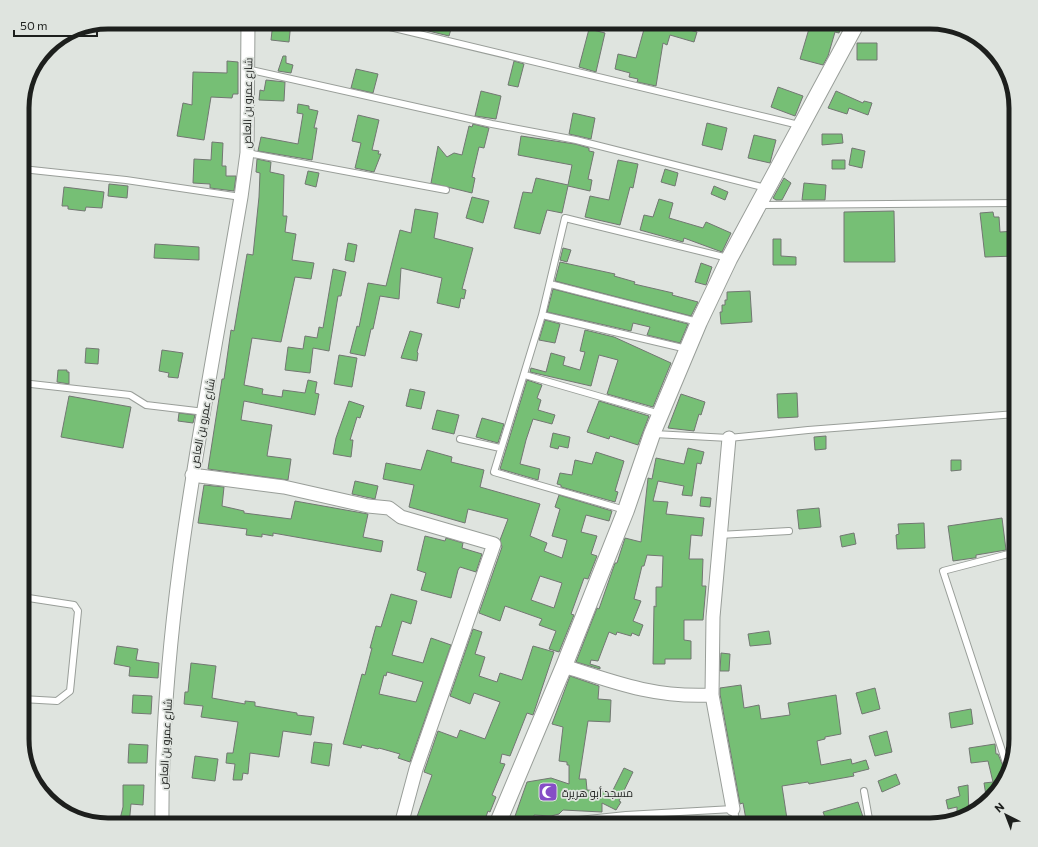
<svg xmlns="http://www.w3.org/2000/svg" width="1038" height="847" font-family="Commissioner,Cairo,sans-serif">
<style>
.building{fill:#76bf75;stroke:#727772;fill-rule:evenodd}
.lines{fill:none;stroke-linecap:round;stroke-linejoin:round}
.service-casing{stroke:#999e99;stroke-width:8}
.minor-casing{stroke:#999e99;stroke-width:15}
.tertiary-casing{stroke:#999e99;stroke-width:18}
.service{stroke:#fff;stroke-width:6}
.minor{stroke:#fff;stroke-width:13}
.tertiary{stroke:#fff;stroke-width:16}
.labels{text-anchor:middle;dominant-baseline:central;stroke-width:3.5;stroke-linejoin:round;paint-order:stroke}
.street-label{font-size:11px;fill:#1d1f1d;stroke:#dfe4df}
.poi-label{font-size:11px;fill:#1d1f1d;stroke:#dfe4df;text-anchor:start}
.rim{fill:none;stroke:#1d1f1d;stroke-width:5}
</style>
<rect width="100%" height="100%" fill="#dfe4df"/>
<path class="building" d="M 273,22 L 291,22 L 289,42 L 271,40 Z
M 404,22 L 453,22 L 449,36 L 404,25 Z
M 646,22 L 659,22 L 697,32 L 694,42 L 670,35 L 667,45 L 663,43 L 656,86 L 637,82 L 638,79 L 629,77 L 630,73 L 615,69 L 618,54 L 636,58 Z
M 811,22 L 842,22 L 839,33 L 835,32 L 828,56 L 823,65 L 800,59 Z
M 589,29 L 605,33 L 596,72 L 579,67 Z
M 857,43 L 877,43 L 877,60 L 857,60 Z
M 283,56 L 286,56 L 286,63 L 293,65 L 291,73 L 278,71 Z
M 227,61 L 238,62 L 238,94 L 233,94 L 232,98 L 211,97 L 204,140 L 177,136 L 183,103 L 192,105 L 193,72 L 227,73 Z
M 514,61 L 524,64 L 518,87 L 508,85 Z
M 356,69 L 378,74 L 373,93 L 351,88 Z
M 266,80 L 285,82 L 284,101 L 259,100 L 260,90 L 264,91 Z
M 778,87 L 803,96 L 795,116 L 771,107 Z
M 481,91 L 501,96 L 496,119 L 475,116 Z
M 836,91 L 863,103 L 864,101 L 872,103 L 868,115 L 849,108 L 847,114 L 828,108 Z
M 298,104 L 309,106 L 309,109 L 318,111 L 314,128 L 317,128 L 312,160 L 258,151 L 261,137 L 298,144 L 303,114 L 297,113 Z
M 573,113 L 595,118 L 591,139 L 569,134 Z
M 358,115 L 379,120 L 372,150 L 379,151 L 378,154 L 381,154 L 374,172 L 355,168 L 361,143 L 352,141 Z
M 707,123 L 727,128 L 722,150 L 702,145 Z
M 473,124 L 489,128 L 484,148 L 479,147 L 472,177 L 475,178 L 472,193 L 431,183 L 438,146 L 447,157 L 454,153 L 462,155 L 469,126 L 472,127 Z
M 822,134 L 842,134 L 843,143 L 822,145 Z
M 754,135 L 776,140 L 770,163 L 748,158 Z
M 521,136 L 575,144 L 589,148 L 589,151 L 594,152 L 588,179 L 592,180 L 590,191 L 568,186 L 562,213 L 547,210 L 540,234 L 514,228 L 523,192 L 532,193 L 536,178 L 568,185 L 572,165 L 518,155 Z
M 212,142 L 223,143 L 222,166 L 226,166 L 226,176 L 236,176 L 234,191 L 210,188 L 210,184 L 193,183 L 194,159 L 211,160 Z
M 852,148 L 865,151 L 862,168 L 849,165 Z
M 257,159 L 271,162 L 270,172 L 284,175 L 283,216 L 287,216 L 285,232 L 296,234 L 292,260 L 314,263 L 311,279 L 295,277 L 281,342 L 252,338 L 244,385 L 263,389 L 262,394 L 282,397 L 283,390 L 305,393 L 308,380 L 317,382 L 315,393 L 319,394 L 315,415 L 244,401 L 241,420 L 272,425 L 267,456 L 291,459 L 288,480 L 208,469 L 222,379 L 224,379 L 231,330 L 234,331 L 247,254 L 253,255 L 259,197 L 260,173 L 256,172 Z
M 618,160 L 638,164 L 633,188 L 630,187 L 620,225 L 585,217 L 590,196 L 609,200 Z
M 832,160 L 845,160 L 845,169 L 832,169 Z
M 665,169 L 678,173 L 675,186 L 661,182 Z
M 308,171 L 319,173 L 316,187 L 305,184 Z
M 784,178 L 791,183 L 782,200 L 776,200 L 773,198 Z
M 804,183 L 826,185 L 825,200 L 802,200 Z
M 109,184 L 128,186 L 127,198 L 108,196 Z
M 714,186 L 728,192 L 725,200 L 711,194 Z
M 64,187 L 104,192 L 102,208 L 86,207 L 85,211 L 68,209 L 68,206 L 62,206 Z
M 472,197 L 489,201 L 483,223 L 466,218 Z
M 659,199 L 673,203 L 669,218 L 703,228 L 706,222 L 731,233 L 722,252 L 684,238 L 683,242 L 640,230 L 644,215 L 653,217 Z
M 415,209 L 438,213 L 434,238 L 473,248 L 462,289 L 466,290 L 464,299 L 461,298 L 459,308 L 437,303 L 442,278 L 401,268 L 399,299 L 380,296 L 373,329 L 371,329 L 365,356 L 350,353 L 357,326 L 359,327 L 368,283 L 386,286 L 400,230 L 411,233 Z
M 894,211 L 895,262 L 844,262 L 844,212 Z
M 993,212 L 994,217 L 999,217 L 1000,232 L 1016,231 L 1016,256 L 985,257 L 980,213 Z
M 773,239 L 781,239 L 781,256 L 796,257 L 796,265 L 773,265 Z
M 348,243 L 357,245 L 354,262 L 345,260 Z
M 155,244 L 199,247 L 199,260 L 154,258 Z
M 563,248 L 571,250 L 567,262 L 560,260 Z
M 560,262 L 615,274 L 614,276 L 635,282 L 634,284 L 673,293 L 672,295 L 698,302 L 691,316 L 555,281 Z
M 701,263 L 712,267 L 706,285 L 695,282 Z
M 333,269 L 346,272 L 341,296 L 338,296 L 329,351 L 313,348 L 310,373 L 285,370 L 288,347 L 303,349 L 305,336 L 317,338 L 319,327 L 323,328 Z
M 553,289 L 688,324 L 680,343 L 647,335 L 650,327 L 633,323 L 631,331 L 547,312 Z
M 750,291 L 752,322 L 721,324 L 720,312 L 722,312 L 722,305 L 725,305 L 725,300 L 727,300 L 727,292 Z
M 545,320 L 560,324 L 555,343 L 539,340 Z
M 585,330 L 614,337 L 671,363 L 653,407 L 607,394 L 618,360 L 599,355 L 591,386 L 530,372 L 531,368 L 546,372 L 551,353 L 565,357 L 563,365 L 580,370 L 585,352 L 580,351 Z
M 410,331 L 422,334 L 417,352 L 418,353 L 417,361 L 401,358 Z
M 86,348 L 99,349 L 98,364 L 85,363 Z
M 162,350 L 183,353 L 178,378 L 168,377 L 169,373 L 159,371 Z
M 339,355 L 357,358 L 352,387 L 334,384 Z
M 58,370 L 67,370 L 67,372 L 69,372 L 69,384 L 57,382 Z
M 527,380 L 542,385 L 537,398 L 541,400 L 538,410 L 555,415 L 552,424 L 533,419 L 526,440 L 520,464 L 540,469 L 538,480 L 500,469 Z
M 410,389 L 425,392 L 421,409 L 406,406 Z
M 797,393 L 798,417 L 778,418 L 777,394 Z
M 681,394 L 705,402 L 701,415 L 699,414 L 694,431 L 668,428 Z
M 69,396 L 131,407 L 123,448 L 61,437 Z
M 349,401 L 364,406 L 360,418 L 357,417 L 350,440 L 353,440 L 351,457 L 333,454 L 336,438 Z
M 599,401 L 649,416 L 638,445 L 610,436 L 609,439 L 587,432 Z
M 437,410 L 459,415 L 454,434 L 432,429 Z
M 179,413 L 195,415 L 193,423 L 178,421 Z
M 482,418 L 504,424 L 498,443 L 476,437 Z
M 553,433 L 570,437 L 568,448 L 559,446 L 558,449 L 550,447 Z
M 826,436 L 826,449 L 815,450 L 814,437 Z
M 688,448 L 704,452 L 701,464 L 697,463 L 692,496 L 682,495 L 684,486 L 658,481 L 653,501 L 668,502 L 666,514 L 704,518 L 702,536 L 691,535 L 689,559 L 703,559 L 702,586 L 706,586 L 703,620 L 684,620 L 684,640 L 691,641 L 691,659 L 665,659 L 665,664 L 653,664 L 654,606 L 656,607 L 656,587 L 662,587 L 663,556 L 647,555 L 644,566 L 642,566 L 634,599 L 641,601 L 633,621 L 643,625 L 639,636 L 632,633 L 631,636 L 617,632 L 616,635 L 609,632 L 598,661 L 591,660 L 590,664 L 600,667 L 600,669 L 576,662 L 597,608 L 599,609 L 615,563 L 617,563 L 625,538 L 641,542 L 648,478 L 652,479 L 656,458 L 684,464 Z
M 427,450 L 452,457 L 451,462 L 484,470 L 480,487 L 540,504 L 530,536 L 547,543 L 544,551 L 562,558 L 567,540 L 552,536 L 560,509 L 555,507 L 559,495 L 612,511 L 609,521 L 586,515 L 581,532 L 597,536 L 591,554 L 597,556 L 588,579 L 584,578 L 571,614 L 574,615 L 559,652 L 549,649 L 556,631 L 539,625 L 542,619 L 505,606 L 500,621 L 479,613 L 502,547 L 500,540 L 508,519 L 468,509 L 465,523 L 409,507 L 414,485 L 383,479 L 386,463 L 421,470 ZM 540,576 L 562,583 L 554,608 L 531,600 Z
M 596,452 L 624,461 L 615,491 L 618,492 L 615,502 L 561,487 L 561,485 L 557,484 L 560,473 L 572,475 L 575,460 L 592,464 Z
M 951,460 L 961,460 L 961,470 L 951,471 Z
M 355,481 L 378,486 L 375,499 L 352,494 Z
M 204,485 L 224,487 L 222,506 L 244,511 L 244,513 L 291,519 L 295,501 L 368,514 L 363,537 L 383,541 L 381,552 L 273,533 L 273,536 L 262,534 L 262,537 L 246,535 L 247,529 L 198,523 Z
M 701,497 L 711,498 L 710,507 L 700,506 Z
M 819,508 L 821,527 L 799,529 L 797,510 Z
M 1002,518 L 1006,550 L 976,555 L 976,558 L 974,558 L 953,561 L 948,526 Z
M 924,523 L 925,548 L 897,549 L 896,535 L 899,534 L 898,524 Z
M 854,533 L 856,544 L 842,547 L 840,536 Z
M 425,536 L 445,541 L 446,538 L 463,543 L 462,548 L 482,554 L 476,572 L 460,567 L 458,570 L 451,598 L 421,590 L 426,573 L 417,570 Z
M 391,594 L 417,601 L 411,624 L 402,621 L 392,655 L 423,663 L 431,638 L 451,645 L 410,762 L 398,758 L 400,754 L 379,748 L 378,749 L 362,745 L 361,748 L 343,744 L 362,674 L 365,675 L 372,648 L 370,648 L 376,626 L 381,627 ZM 387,672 L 423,682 L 416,702 L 379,694 L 384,675 L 386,676 Z
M 473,629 L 482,632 L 475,654 L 485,657 L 479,676 L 497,682 L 500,673 L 522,680 L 533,646 L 554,652 L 533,715 L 527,713 L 510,756 L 502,754 L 500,763 L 505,764 L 492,795 L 496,797 L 490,812 L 488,811 L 483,825 L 459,825 L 444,820 L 443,825 L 414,825 L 432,775 L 424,772 L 438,731 L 457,738 L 460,730 L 485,739 L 500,702 L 474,693 L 470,704 L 450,696 Z
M 769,631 L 771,644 L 750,646 L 748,634 Z
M 117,646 L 138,649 L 136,660 L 159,663 L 158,678 L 129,676 L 130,667 L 114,664 Z
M 721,653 L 730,654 L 729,671 L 720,671 Z
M 191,663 L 216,666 L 212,698 L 245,704 L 245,701 L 255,702 L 255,706 L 297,713 L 297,715 L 314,717 L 311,735 L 283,731 L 279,757 L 250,753 L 248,774 L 243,773 L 242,780 L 233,780 L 235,764 L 226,763 L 227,753 L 233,753 L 238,722 L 201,717 L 203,706 L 184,704 L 185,692 L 188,692 Z
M 570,676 L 599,686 L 598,699 L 611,700 L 610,722 L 588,721 L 579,779 L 586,779 L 587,790 L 612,792 L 624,768 L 633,772 L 619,801 L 621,802 L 616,810 L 602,803 L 602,812 L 563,810 L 559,814 L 551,816 L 534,815 L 534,818 L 514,819 L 527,782 L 551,778 L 569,784 L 569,765 L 567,765 L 567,762 L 559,761 L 563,727 L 552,724 Z
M 741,685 L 744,708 L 759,705 L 761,719 L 790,715 L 788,703 L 836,695 L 841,734 L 825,737 L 825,739 L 817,741 L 821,765 L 851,759 L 852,764 L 866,760 L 869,769 L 853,773 L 854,776 L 809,784 L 808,782 L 782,786 L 787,819 L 757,825 L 747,825 L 743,803 L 740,804 L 720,694 L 720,688 Z
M 875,688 L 880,709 L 862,714 L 856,693 Z
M 133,695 L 152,696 L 151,714 L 132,713 Z
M 971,709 L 973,724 L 951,728 L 949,713 Z
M 887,731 L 892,752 L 875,756 L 869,736 Z
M 314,742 L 332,744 L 329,766 L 311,763 Z
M 129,744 L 148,745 L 147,763 L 128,763 Z
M 995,744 L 996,754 L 998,754 L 1007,776 L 995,796 L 987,802 L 984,783 L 993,782 L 988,761 L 971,763 L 969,748 Z
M 195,756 L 218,759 L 215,781 L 192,778 Z
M 896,774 L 900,784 L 882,792 L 878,781 Z
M 123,785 L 144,785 L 143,805 L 131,804 L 129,825 L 122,825 L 122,820 L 120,819 L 123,807 Z
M 968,785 L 969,815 L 957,819 L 957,807 L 948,809 L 946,800 L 960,796 L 958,787 Z
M 858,802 L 863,817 L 847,825 L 828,825 L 823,812 Z"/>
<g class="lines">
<g class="service-casing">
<path id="service" d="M 369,22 L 799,125
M 247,69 L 492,124 L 576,140 L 766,188
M 247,153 L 446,190
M 22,169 L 126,180 L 241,197
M 760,205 L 1016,203
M 550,284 L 698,322
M 542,315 L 687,349
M 525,375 L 660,414
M 22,383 L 130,395 L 146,405 L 205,412
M 654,434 L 729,438 L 808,430 L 1016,414
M 460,439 L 500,448
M 625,510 L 494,472 L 542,315 L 565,218 L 728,258
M 719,535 L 789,531
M 22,699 L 57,701 L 70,691 L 78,611 L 74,605 L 22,597
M 1009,772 L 943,571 L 1016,552
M 531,825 L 626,815 L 733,809 L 738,825
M 854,825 L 869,819 L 864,791"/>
</g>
<g class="minor-casing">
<path id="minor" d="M 729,438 L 713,617 L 712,695 L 733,809
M 192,475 L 284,487 L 368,506 L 389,508 L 401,517 L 494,544 L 416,769 L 401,825
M 564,666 C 616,683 656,698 712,695
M 162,825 C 160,615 206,404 241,197 L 247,153 L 248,22"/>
</g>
<g class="tertiary-casing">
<path id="tertiary" d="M 497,825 L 564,666 L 626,510 L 652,434 L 699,322 L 729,259 L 857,22"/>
</g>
<use href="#service" class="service"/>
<use href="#minor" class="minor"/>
<use href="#tertiary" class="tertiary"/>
</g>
<defs>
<g id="mosque-square" transform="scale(1)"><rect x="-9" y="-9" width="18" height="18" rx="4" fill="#864ec6" stroke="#dfe4df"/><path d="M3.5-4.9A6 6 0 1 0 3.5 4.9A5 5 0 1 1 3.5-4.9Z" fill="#fff"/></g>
</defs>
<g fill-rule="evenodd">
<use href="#mosque-square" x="548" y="792"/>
</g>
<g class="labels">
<g class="street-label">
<text transform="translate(247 103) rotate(-89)">شارع عمرو بن العاص</text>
<text transform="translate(202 423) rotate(-79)">شارع عمرو بن العاص</text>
<text transform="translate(165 744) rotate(-87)">شارع عمرو بن العاص</text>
</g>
<g class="poi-label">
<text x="562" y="792">مسجد أبو هريرة</text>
</g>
</g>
<path d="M0 0H1038V847H0ZM108 29H930A79 79 0 0 1 1009 108V739A79 79 0 0 1 930 818H108A79 79 0 0 1 29 739V108A79 79 0 0 1 108 29Z" fill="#dfe4df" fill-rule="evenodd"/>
<path class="rim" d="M108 29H930A79 79 0 0 1 1009 108V739A79 79 0 0 1 930 818H108A79 79 0 0 1 29 739V108A79 79 0 0 1 108 29Z"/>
<g transform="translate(1006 815) rotate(318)" stroke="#dfe4df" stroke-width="3" paint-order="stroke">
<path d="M0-3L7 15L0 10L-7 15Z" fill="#1d1f1d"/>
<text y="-6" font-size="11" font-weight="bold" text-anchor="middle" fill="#1d1f1d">N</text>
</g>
<path d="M14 30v6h83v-6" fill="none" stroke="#1d1f1d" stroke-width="2"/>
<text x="20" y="30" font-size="12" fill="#1d1f1d" stroke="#dfe4df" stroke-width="3" paint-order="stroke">50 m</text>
</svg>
